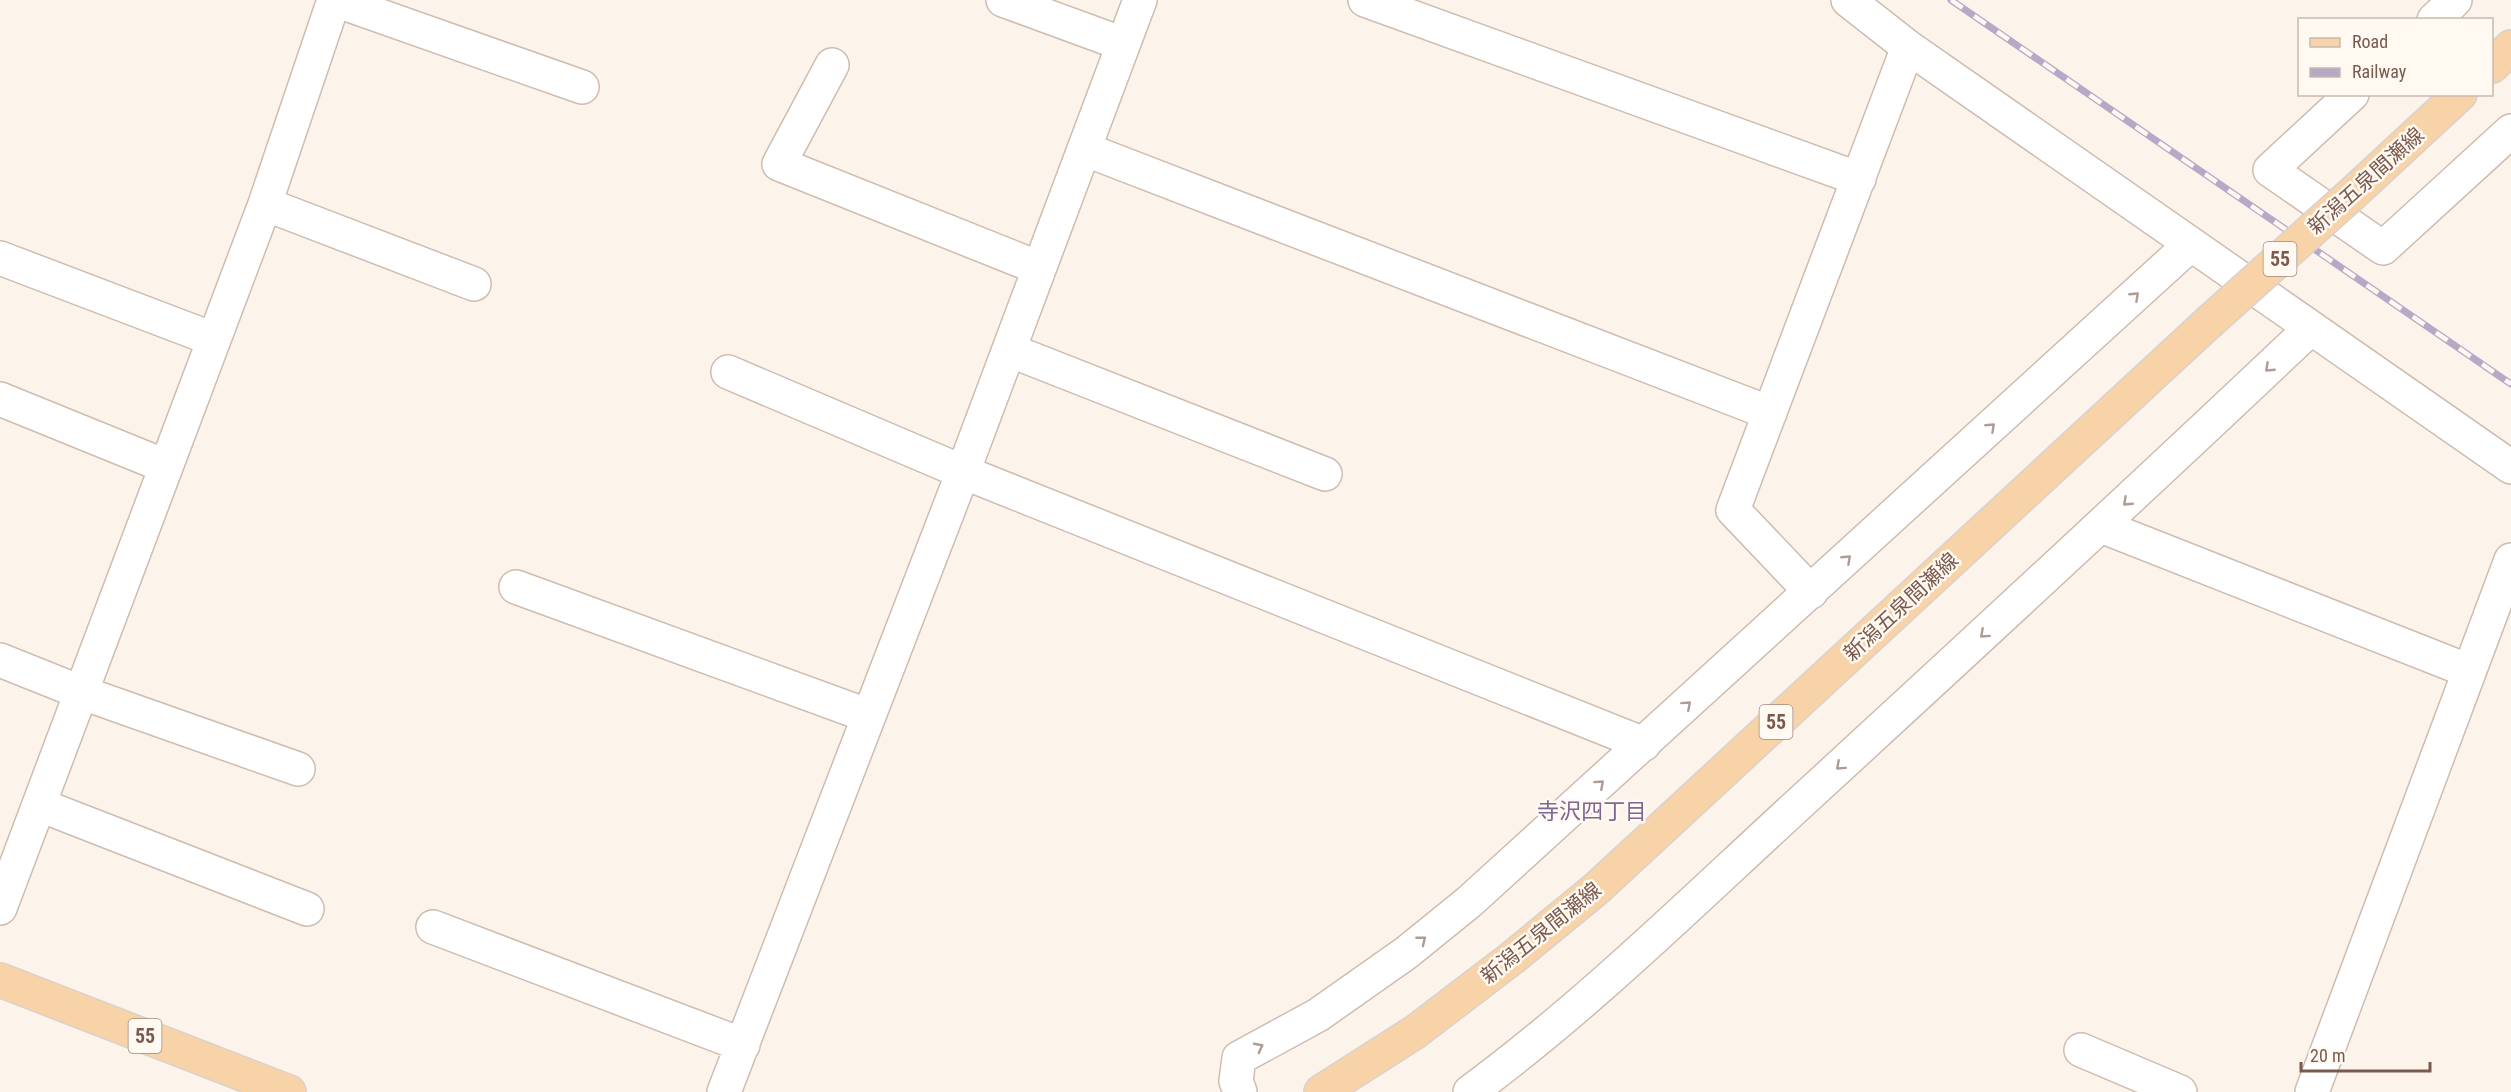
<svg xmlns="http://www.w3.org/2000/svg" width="2511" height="1092" font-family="'Roboto Condensed','Noto Sans JP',sans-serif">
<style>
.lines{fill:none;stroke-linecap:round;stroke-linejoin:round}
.minor-casing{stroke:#cfbcb0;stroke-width:36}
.primary-casing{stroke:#d9d1cd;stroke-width:36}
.minor{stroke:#fff;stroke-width:33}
.primary{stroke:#f8d3a7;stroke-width:33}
.rail-casing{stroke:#b7a8c7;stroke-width:7}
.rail{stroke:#fff9f2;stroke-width:4.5;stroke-dasharray:14;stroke-linecap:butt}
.primary-bridge-casing{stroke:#d9d1cd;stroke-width:36;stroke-linecap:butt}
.primary-bridge{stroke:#f8d3a7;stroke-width:33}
.oneway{stroke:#ae9c95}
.labels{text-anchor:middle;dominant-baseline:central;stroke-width:5;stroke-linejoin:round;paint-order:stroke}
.shield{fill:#fff9f2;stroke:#a08a7f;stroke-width:1.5}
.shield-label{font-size:20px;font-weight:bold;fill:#785a4e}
.street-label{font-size:21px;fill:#785a4e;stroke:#fff9f2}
.neighbourhood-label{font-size:22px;fill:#806693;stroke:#fff9f2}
</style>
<rect width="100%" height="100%" fill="#fcf4eb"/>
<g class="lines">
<g class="minor-casing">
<path id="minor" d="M 335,0 L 582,87
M 1003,0 L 1123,44
M 1365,0 L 1859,179
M 1848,0 L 1908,47 L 2511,467
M 2434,20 L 2455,0
M 832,65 L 779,164 L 1039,268
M 2352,94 L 2270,170 L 2383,248 L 2511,131
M 1084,149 L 1770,413
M 265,204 L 474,284
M 0,258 L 213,339
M 1009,350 L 1325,474
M 728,372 L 963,472 L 1644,744
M 0,399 L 165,466
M 2101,526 L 2469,671
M 516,587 L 869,716
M 1811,592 L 1733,510 L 1908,47
M 0,660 L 80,692 L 298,769
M 40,805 L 307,909
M 0,908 L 265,204 L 334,0
M 433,927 L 743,1045
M 2081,1050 L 2180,1092
M 724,1092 L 963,472 L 1140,0
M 1240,1092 L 1236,1081 L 1239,1058 L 1318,1015 L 1406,953 L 1469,902 L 2191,244
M 1470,1092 C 1588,1005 1693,901 1801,802 C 1972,645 2143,487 2311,328
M 2312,1092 L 2511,560"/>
</g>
<g class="primary-casing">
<path id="primary" d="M 2492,66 L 2511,47
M 2352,194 L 2460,94
M 0,980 L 289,1092
M 1321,1092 L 1415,1032 L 1512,958 L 1596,889 L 2208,323"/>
</g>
<use href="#minor" class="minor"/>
<use href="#primary" class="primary"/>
<g class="rail-casing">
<path id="rail" d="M 1951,0 L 2511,384"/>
</g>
<use href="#rail" class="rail"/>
<g class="primary-bridge-casing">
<path id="primary-bridge" d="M 2208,323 L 2352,194"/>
</g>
<use href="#primary-bridge" class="primary-bridge"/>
</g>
<defs><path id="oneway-chevron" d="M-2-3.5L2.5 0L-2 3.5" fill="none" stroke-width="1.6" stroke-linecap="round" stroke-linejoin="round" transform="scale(1.5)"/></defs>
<g class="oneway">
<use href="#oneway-chevron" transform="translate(2135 296) rotate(-43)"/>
<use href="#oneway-chevron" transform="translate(2269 368) rotate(137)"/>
<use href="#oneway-chevron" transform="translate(1991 427) rotate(-43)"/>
<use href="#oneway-chevron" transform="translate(2127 502) rotate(137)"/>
<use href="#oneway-chevron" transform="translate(1847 559) rotate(-43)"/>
<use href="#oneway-chevron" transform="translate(1984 634) rotate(138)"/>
<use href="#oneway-chevron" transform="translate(1687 705) rotate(-42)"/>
<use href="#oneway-chevron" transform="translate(1840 766) rotate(138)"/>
<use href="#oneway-chevron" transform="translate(1600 784) rotate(-42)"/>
<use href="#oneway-chevron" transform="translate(1422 940) rotate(-39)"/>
<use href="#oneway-chevron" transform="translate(1259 1047) rotate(-28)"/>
</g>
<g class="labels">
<g class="shield">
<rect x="2263.5" y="242" width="33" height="34" rx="4.5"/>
<rect x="1759.5" y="705" width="33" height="34" rx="4.5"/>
<rect x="128.5" y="1019" width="33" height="34" rx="4.5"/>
</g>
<g class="shield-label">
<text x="2280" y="259">55</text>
<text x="1776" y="722">55</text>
<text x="145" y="1036">55</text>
</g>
<g class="street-label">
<text transform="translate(2366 181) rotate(-42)">新潟五泉間瀬線</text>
<text transform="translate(1901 607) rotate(-43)">新潟五泉間瀬線</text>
<text transform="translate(1541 933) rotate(-39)">新潟五泉間瀬線</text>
</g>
<g class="neighbourhood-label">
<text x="1592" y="811">寺沢四丁目</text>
</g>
</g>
<rect x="2298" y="18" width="195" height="78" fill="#fff9f2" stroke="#c9b9b0" stroke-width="1.5"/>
<rect x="2310" y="38" width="30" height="9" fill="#f8d3a7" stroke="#c9b9b0" stroke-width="1.5"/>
<text x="2352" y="48" font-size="18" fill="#785a4e">Road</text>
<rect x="2310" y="68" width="30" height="9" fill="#b7a8c7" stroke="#c9b9b0" stroke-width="1.5"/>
<text x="2352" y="78" font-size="18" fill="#785a4e">Railway</text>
<path d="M2301 1062v9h129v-9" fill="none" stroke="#785a4e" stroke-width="3"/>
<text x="2310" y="1062" font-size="18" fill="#785a4e" stroke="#fff9f2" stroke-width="4.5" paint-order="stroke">20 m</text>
</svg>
